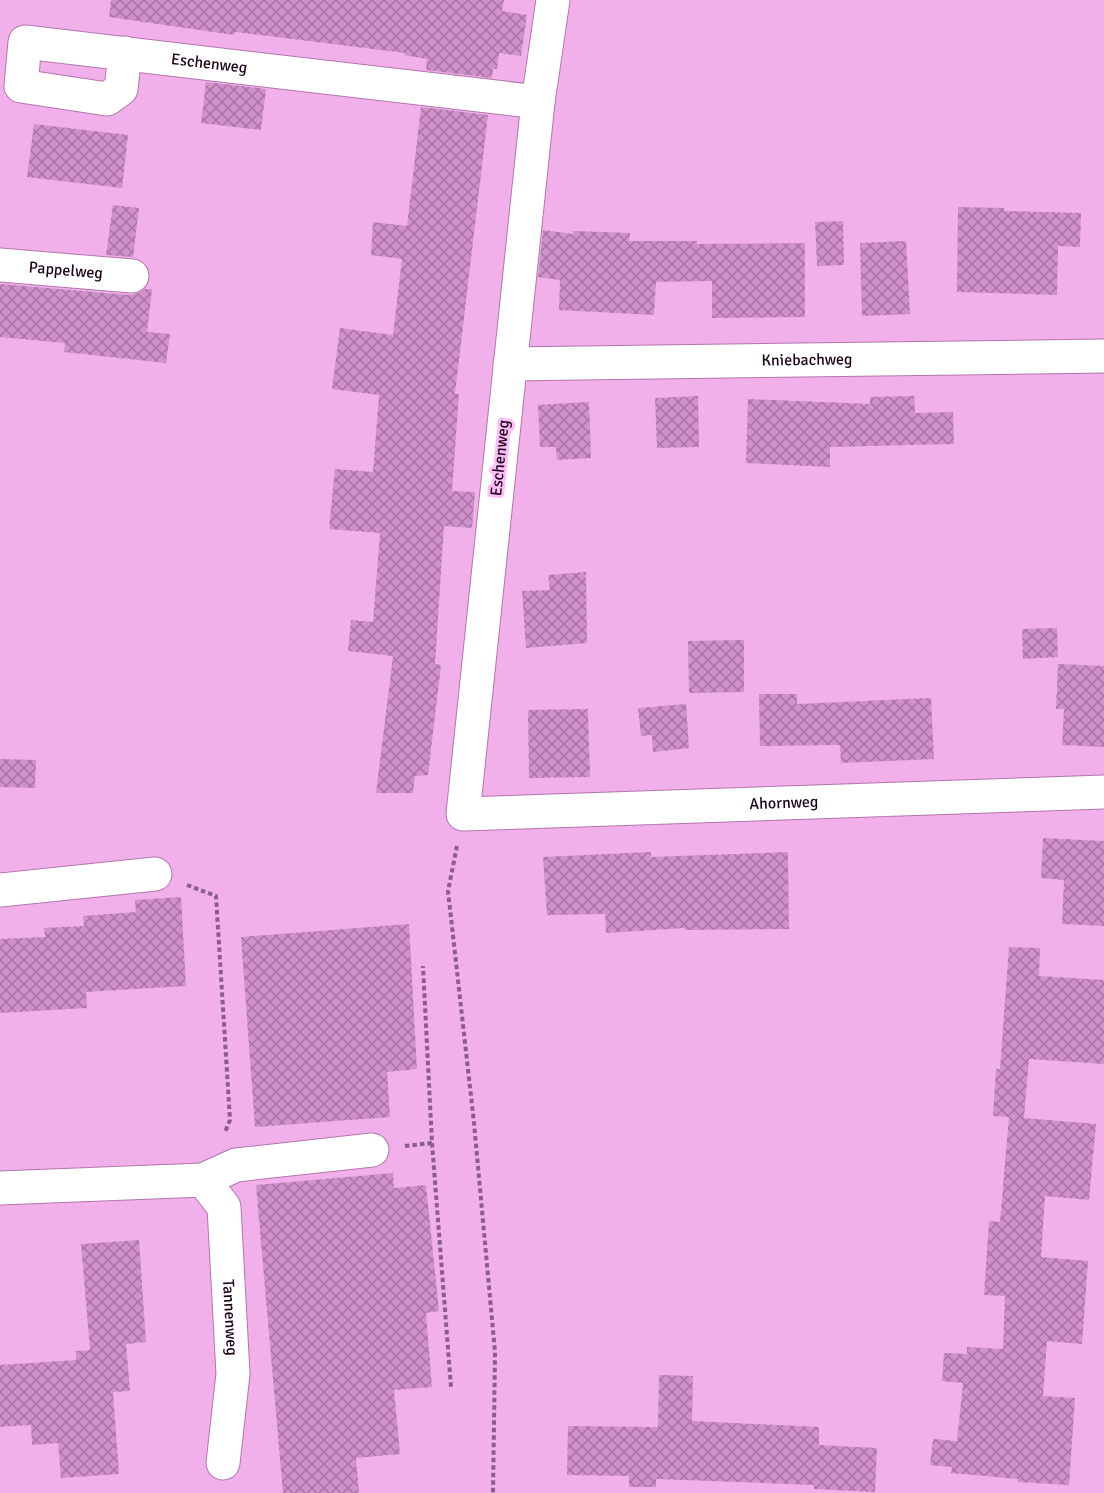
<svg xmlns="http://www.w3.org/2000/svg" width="1104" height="1493" font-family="Signika,sans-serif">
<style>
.building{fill:url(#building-cross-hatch)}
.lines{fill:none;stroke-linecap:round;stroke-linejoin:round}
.minor-casing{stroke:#b376ae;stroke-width:35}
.path{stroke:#8a5e86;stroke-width:4;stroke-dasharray:4.5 3;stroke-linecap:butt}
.minor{stroke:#fff;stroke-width:33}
.labels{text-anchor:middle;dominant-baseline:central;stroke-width:6;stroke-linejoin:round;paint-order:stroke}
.street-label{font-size:16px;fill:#1c061b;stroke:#febdf8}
</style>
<defs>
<pattern id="building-cross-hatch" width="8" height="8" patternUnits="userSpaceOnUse" patternTransform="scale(1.5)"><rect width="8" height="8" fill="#d091ca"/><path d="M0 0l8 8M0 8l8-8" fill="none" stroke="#a874a3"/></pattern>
</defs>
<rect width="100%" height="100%" fill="#f1b0ea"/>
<path class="building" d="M 111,0 L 504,0 L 502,11 L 527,15 L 521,56 L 499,53 L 497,69 L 493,69 L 492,78 L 426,70 L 427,59 L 404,55 L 405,53 L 235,32 L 234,35 L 109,17 Z
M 206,82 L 266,89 L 261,130 L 201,123 Z
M 421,107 L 488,115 L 455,394 L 459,394 L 452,491 L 475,492 L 472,528 L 444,526 L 435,664 L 441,665 L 428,775 L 415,776 L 413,793 L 376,793 L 393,656 L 348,651 L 351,620 L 373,622 L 380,533 L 329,529 L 335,469 L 373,472 L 379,395 L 332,389 L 340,328 L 393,335 L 402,259 L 371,255 L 373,222 L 407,226 Z
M 34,124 L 128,135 L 122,188 L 27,177 Z
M 113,205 L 139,208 L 133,257 L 106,255 Z
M 958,207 L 1004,208 L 1004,211 L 1081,213 L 1080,247 L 1058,246 L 1057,295 L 957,292 Z
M 843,221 L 844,265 L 817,266 L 815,222 Z
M 543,230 L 573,234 L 573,231 L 630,233 L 629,241 L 697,241 L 697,244 L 805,243 L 805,317 L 712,318 L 712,281 L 656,282 L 654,315 L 559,310 L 560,280 L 538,277 Z
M 906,241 L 910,314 L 862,316 L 860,243 Z
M 0,284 L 130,295 L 139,293 L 145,289 L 152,289 L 147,332 L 170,334 L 166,363 L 64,352 L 65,343 L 0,337 Z
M 698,396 L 699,447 L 657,448 L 655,398 Z
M 914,396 L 915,413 L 953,412 L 954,444 L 830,447 L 830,467 L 746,463 L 748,399 L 870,404 L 870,397 Z
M 589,402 L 591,458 L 557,460 L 556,447 L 540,447 L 538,405 Z
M 586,572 L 587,643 L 526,648 L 522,591 L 550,590 L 548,575 Z
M 1057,628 L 1058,657 L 1023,659 L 1022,629 Z
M 744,640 L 744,692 L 689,693 L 688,641 Z
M 1058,664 L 1104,666 L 1104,747 L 1062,745 L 1064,709 L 1056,709 Z
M 759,694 L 797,694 L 797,704 L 931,698 L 934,759 L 841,763 L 840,745 L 760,746 Z
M 686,704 L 689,748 L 653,752 L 652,735 L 641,736 L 638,708 Z
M 588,709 L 590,777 L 529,778 L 528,710 Z
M 0,759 L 36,760 L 35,788 L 0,787 Z
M 1043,838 L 1104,841 L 1104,926 L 1062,924 L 1064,880 L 1041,878 Z
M 651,852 L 651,857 L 788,852 L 789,929 L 685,930 L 685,928 L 606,933 L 605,914 L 547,915 L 543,857 Z
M 181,897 L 186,986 L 86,992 L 87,1008 L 0,1013 L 0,939 L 45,937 L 44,928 L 84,926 L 83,916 L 136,912 L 135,900 Z
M 409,924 L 417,1069 L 387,1072 L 390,1117 L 255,1127 L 241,937 Z
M 1009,947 L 1040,948 L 1039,976 L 1104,980 L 1104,1064 L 1029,1059 L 1024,1118 L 1096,1124 L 1089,1200 L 1045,1196 L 1041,1257 L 1088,1261 L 1082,1344 L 1047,1341 L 1043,1396 L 1075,1398 L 1069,1485 L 1018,1482 L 1018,1479 L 951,1473 L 952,1467 L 930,1465 L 933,1439 L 957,1441 L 963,1383 L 942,1381 L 944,1353 L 967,1354 L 967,1347 L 1003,1349 L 1005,1296 L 984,1295 L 989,1221 L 1000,1222 L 1009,1117 L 993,1116 L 996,1069 L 1000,1069 Z
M 393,1173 L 394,1188 L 426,1185 L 439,1311 L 426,1313 L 432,1387 L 394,1390 L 400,1454 L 356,1458 L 359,1493 L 283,1493 L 256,1185 Z
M 139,1240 L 146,1342 L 126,1344 L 130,1391 L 113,1392 L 119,1474 L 61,1478 L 58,1443 L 32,1445 L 31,1425 L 0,1427 L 0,1365 L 76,1360 L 76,1351 L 90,1350 L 81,1244 Z
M 659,1375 L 693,1376 L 692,1421 L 819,1427 L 819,1445 L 877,1448 L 875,1492 L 814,1489 L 814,1485 L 656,1479 L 656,1487 L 629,1487 L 629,1476 L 567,1475 L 568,1426 L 658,1427 Z"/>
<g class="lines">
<g class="minor-casing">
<g id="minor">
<path id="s1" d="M 125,53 L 121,89 L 107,99 L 21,86 L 25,42 L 538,102 L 463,814 L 1104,792"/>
<path d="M 538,102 L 553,0"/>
<path id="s2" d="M 0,265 L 132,276"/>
<path id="s3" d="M 510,364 L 1104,356"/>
<path d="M 0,890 L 155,874"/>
<path d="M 203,1180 L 236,1165 L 372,1150"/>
<path id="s4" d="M 0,1188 L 203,1180 L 224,1207 L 233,1374 L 223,1463"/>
</g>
</g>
<path class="path" d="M 457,846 L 448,891 L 474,1123 L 495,1352 L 493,1493
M 187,885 L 216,896 L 230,1120 L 225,1132
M 432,1143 L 451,1387
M 405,1146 L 432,1143 L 423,966"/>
<use href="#minor" class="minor"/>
</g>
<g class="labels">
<g class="street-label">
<text stroke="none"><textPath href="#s1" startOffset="370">Eschenweg</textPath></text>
<text stroke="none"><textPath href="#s2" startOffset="66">Pappelweg</textPath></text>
<text stroke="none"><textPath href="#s3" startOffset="297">Kniebachweg</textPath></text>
<text transform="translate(500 458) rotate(-84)">Eschenweg</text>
<text stroke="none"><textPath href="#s1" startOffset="1738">Ahornweg</textPath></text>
<text stroke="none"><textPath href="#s4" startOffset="348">Tannenweg</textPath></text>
</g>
</g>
</svg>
